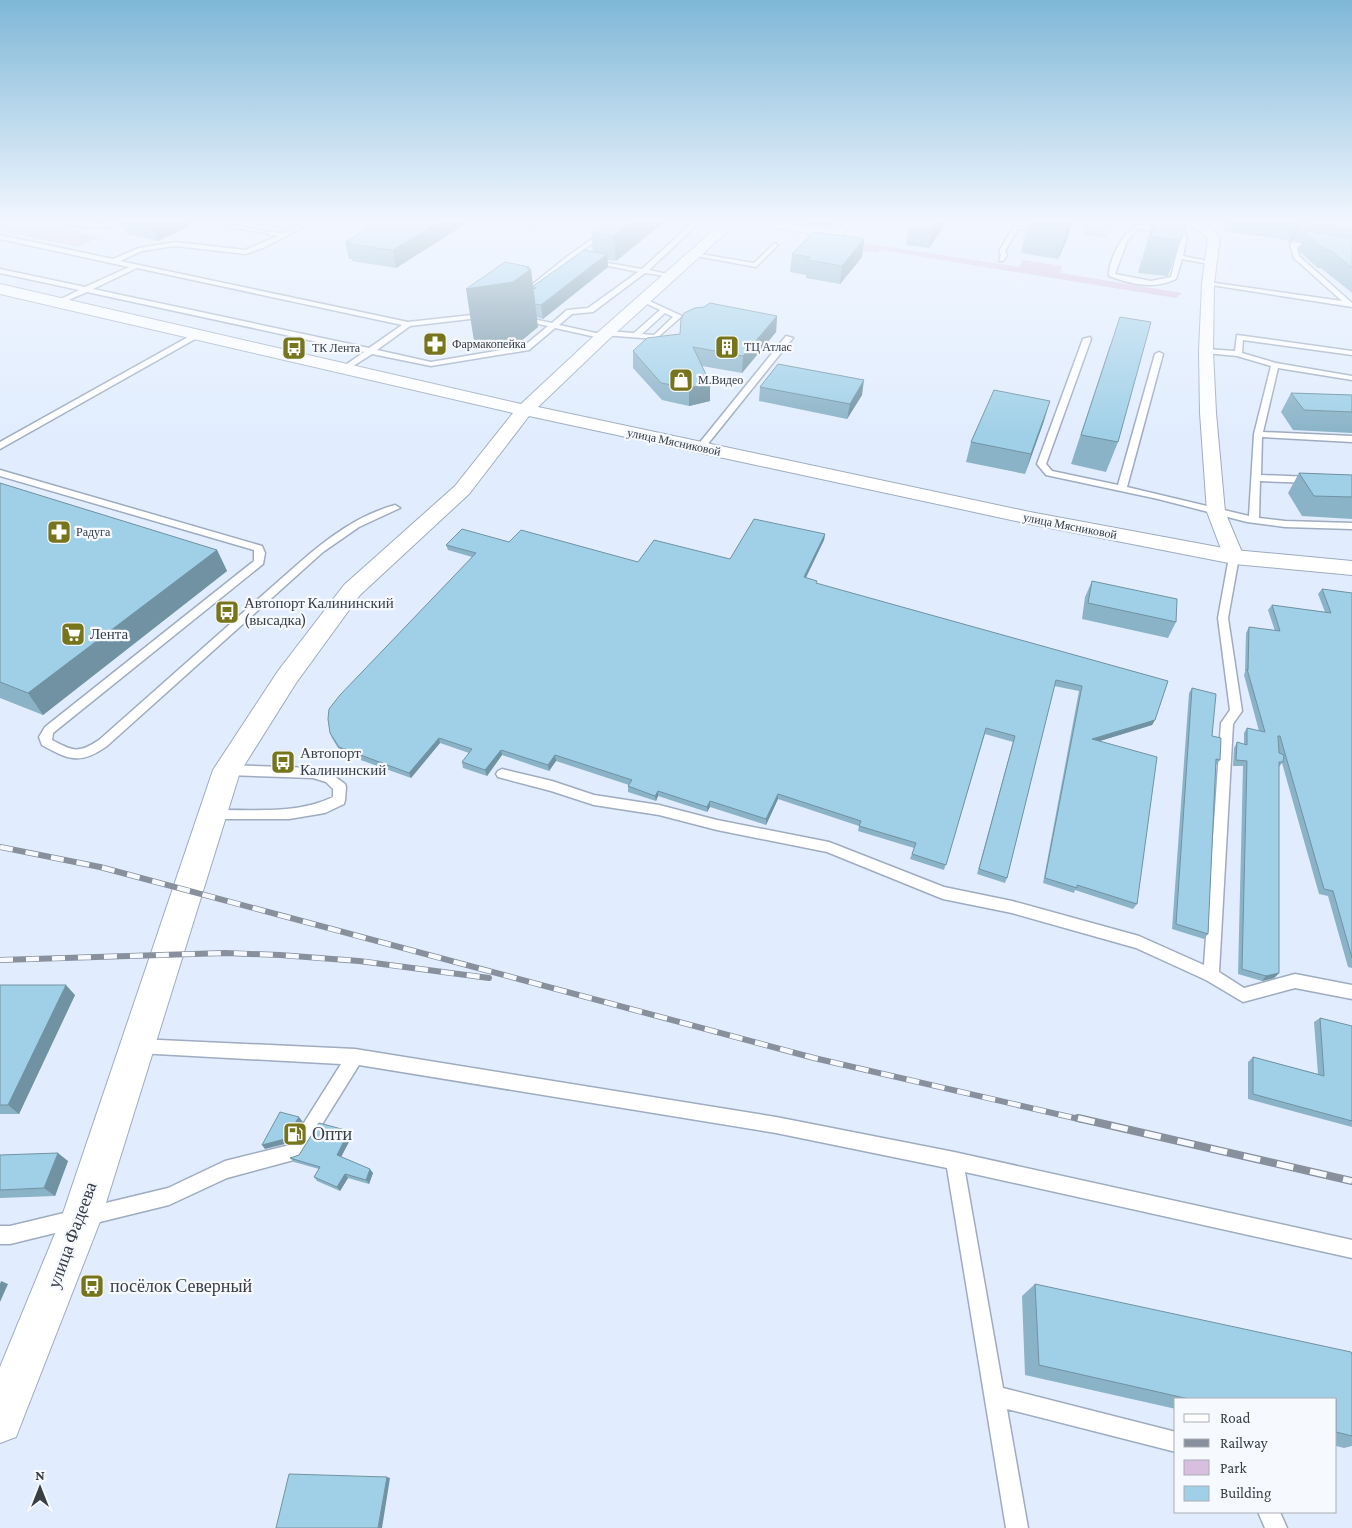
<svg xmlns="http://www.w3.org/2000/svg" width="1352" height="1528" font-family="'Crimson Pro',serif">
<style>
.green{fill:#d8bfdf}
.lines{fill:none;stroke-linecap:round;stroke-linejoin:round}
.lane-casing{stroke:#9eabc0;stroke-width:3}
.street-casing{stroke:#9eabc0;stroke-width:2}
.secondary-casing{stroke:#9eabc0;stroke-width:2}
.lane{fill:#fff;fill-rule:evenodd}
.street{fill:#fff;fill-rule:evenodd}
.secondary{fill:#fff;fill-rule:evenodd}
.rail-far1-casing{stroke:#88909d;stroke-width:6}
.rail-casing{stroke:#88909d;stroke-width:8}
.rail-far1{stroke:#f6f9fe;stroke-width:4.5;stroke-dasharray:13;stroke-linecap:butt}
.rail{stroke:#f6f9fe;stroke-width:5.5;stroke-dasharray:17;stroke-linecap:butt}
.wall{fill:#8ab3c7}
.shaded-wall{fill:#7092a2}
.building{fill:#a0d0e7;stroke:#7092a2}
.labels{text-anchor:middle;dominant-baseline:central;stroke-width:4.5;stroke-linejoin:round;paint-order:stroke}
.far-poi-label{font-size:12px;fill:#383d46;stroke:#f6f9fe;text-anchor:start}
.far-street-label{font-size:12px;fill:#383d46;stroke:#f6f9fe}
.poi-label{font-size:15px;fill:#383d46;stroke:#f6f9fe;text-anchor:start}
.near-poi-label{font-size:18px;fill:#383d46;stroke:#f6f9fe;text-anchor:start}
.near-street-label{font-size:18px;fill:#383d46;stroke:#f6f9fe}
</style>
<rect width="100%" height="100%" fill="#e1edfe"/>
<path class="green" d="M 0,220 L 11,220 L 100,237 L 79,247 L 0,231 Z
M 230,220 L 288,220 L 299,222 L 285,230 Z
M 1089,220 L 1113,222 L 1107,238 L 1083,235 Z
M 825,237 L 1019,267 L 1023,260 L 1062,266 L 1060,273 L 1182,293 L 1176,298 L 880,250 L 878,253 L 819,245 Z"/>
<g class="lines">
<g class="lane-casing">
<path id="lane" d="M 56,220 L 100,224 L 128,220 C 111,231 73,229 56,220 Z
M 196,220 C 225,220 252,231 281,233 C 293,233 304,220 317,220 L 265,247 L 246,254 L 175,246 L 142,251 L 120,261 L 408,322 L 490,313 L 491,315 L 487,317 L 410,326 L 377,350 L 431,362 L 524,346 L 548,326 L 518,320 L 518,316 L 552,323 L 567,310 L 588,308 L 638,272 L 590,262 L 590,260 L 642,269 L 695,220 L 702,220 L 649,270 L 672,275 L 672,277 L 645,273 L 593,312 L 572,314 L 559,325 L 605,335 L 605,339 L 555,328 L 529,350 L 431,366 L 372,354 L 347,370 L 343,368 L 344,366 L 364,352 L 87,292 L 59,304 L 56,302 L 57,301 L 79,290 L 0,273 L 0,269 L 85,287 L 129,267 L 0,239 L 0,235 L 113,259 L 139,248 L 175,242 L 245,250 L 278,236 ZM 137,268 L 402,325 L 369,348 L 93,289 Z
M 502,220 L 530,223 L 534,220 L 541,220 L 531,227 Z
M 619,220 L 626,220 L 572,258 L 527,294 L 523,294 L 523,292 L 568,256 Z
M 788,220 L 794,220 L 787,227 L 783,227 Z
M 1047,220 L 1053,220 L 1046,232 L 1018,229 L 1005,251 L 1007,255 L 1003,261 L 999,261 L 1001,255 L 999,251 L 1014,226 L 1042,229 Z
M 1137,225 L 1183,231 L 1187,236 L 1183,256 L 1212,262 L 1209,264 L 1182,259 L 1176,279 C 1154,290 1131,284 1109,276 C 1108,262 1123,231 1137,225 ZM 1138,229 L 1179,234 L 1181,236 L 1171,277 L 1151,281 L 1115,274 L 1127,241 Z
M 1293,242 L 1352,251 L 1352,255 L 1297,246 L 1299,256 L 1352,303 L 1352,307 L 1205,284 L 1208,282 L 1342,301 L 1294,258 L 1290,244 Z
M 775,243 L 778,245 L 756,267 L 691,255 L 694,253 L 754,263 Z
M 643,298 L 682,316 L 656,339 L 603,335 L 602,333 L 606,331 L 634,333 L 660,310 L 641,301 L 641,299 ZM 665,313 L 673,317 L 654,335 L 642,334 Z
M 197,332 L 204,334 L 0,449 L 0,442 Z
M 1237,335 L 1352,351 L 1352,355 L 1243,340 L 1242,353 L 1276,363 L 1352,376 L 1352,380 L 1278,368 L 1263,432 L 1352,436 L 1352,442 L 1262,437 L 1261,475 L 1312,477 L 1317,480 L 1312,483 L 1260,481 L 1259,518 L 1285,521 L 1352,523 L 1352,529 L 1285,527 L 1247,522 L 1158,499 L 1046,475 L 1037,464 L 1083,339 L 1090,337 L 1091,339 L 1046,464 L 1052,471 L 1118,485 L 1155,354 L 1159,352 L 1163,354 L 1127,487 L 1249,516 L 1254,434 L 1271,366 L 1237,356 L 1206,353 L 1202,351 L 1206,349 L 1235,351 Z
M 786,336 L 793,338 L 703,450 L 697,450 L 697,446 Z
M 0,470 L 262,546 L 265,553 L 263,564 L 53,733 L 52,740 C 73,751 78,754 99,740 L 299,563 C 328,538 358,515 395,505 L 400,508 L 359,527 L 323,552 L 107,746 C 80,765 69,760 42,745 L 39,737 L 45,727 L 254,561 L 254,550 L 0,476 Z
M 1234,554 L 1239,557 L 1228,618 L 1242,711 L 1233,724 L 1219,972 L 1244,988 L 1295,974 L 1352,985 L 1352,999 L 1295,988 L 1243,1002 L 1206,980 L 1136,948 L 1012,913 L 943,899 L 827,852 L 717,830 L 659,815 L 594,805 L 551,791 L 498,777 L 496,774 L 498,771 L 502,769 L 552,781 L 594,795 L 659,805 L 717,820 L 829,842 L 944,887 L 1012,901 L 1139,936 L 1204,965 L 1221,723 L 1230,710 L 1218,618 L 1229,557 Z
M 227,765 L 314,768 L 334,776 L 345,784 L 346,787 L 345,800 L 344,804 L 325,813 L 289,819 L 206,819 L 204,815 L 206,811 L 211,810 C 251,809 296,815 333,797 L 333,789 L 326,782 L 313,778 L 227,775 L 223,773 L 221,770 L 223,767 Z
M 138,1039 L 355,1049 L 776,1117 L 954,1152 L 1352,1240 L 1352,1258 L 965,1172 L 1003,1388 L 1176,1432 L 1176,1452 L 1007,1409 L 1028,1528 L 1006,1528 L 947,1168 L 776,1133 L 359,1065 L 301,1158 L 227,1178 L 169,1205 L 10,1244 L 0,1244 L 0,1226 L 10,1226 L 168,1188 L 225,1161 L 290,1145 L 341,1064 L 138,1053 L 132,1051 L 130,1046 L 132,1041 Z
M 1258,1512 L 1280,1512 L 1287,1528 L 1265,1528 Z"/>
</g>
<g class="street-casing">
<path id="street" d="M 740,220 L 769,220 L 834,230 L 843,220 L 855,220 L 841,236 L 837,238 L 746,223 Z
M 1157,220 C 1181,220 1204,217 1220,237 L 1214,284 L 1213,351 L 1216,413 L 1225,512 L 1244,557 L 1241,561 L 1234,563 L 1227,561 L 1224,557 L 1207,512 L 1200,413 L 1199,351 L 1202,284 L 1208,238 L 1196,228 L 1163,223 Z"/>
</g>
<g class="secondary-casing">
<path id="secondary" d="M 725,220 L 740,220 L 608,340 L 538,407 L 1030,512 L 1234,550 L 1352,561 L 1352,575 L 1234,564 L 1030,524 L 529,416 L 469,494 L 360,595 L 296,683 L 240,772 L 101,1219 L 16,1437 L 0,1443 L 0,1367 L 61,1219 L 213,770 L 278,671 L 344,585 L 455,486 L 513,413 L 0,294 L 0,284 L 521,404 L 596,334 Z"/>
</g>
<use href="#lane" class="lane"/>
<use href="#street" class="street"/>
<use href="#secondary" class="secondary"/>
<g class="rail-far1-casing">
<path id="rail-far1" d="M 0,847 L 100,867 L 814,1058 L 1083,1120
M 0,960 L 225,953 L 280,955 L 359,961 L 489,978"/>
</g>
<g class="rail-casing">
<path id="rail" d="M 1078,1118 L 1352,1181"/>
</g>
<use href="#rail-far1" class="rail-far1"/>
<use href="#rail" class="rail"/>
</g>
<path class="wall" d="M 121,220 L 188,220 L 190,226 L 158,241 L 127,234 Z
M 382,220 L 472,220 L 396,268 L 352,261 L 352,259 L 349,259 L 345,242 Z
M 608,220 L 667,220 L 616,261 L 607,260 L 608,267 L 543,319 L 536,317 L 538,327 L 521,341 L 475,348 L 529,269 L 533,286 L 593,252 L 591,232 Z
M 803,220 L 836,220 L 829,227 L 803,223 Z
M 915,220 L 948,220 L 929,248 L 906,245 L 909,227 Z
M 1029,220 L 1073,220 L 1067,240 L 1058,259 L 1021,253 Z
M 1153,220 L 1186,220 L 1181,240 L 1168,276 L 1138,273 Z
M 1226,220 L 1352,220 L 1352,293 L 1321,268 L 1318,268 L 1300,252 L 1299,248 L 1302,242 L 1293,240 L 1289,242 L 1286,240 L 1224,231 Z
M 864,239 L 862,257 L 840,284 L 806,278 L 806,275 L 790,272 L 792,254 Z
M 777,316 L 776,332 L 742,373 L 702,366 L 710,401 L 689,406 L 662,400 L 633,368 L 633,351 Z
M 1110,345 L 1118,442 L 1106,472 L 1071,464 Z
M 760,387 L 862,395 L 847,419 L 759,401 Z
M 1291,393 L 1352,395 L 1352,433 L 1293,430 L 1281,412 Z
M 1044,421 L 1025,474 L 966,462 L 971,442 Z
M 1299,473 L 1352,475 L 1352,519 L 1302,516 L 1288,493 Z
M 0,483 L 217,550 L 227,571 L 43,715 L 0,698 Z
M 825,534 L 824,540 L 806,578 L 817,584 L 1168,681 L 1155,720 L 1152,725 L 1100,741 L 1137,904 L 1133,909 L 1075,890 L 1074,893 L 1043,883 L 1079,691 L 1054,686 L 1007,878 L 1005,883 L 977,874 L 1013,742 L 985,734 L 944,870 L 910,859 L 914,848 L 858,831 L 859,826 L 778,799 L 766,825 L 710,807 L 707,812 L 658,796 L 656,801 L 628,792 L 628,786 L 629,785 L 556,761 L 549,771 L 502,755 L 487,776 L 463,768 L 462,762 L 469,753 L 440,743 L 411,778 L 341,753 L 332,738 L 330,733 L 472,557 L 448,550 L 446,545 L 509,542 L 638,562 L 730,559 Z
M 1092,581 L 1176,622 L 1168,638 L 1082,619 L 1085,597 Z
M 1322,589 L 1352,593 L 1352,968 L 1348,967 L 1328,896 L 1319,894 L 1282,763 L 1279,767 L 1279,973 L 1274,978 L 1262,981 L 1238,974 L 1243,766 L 1233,766 L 1234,748 L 1237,742 L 1244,744 L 1244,733 L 1247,728 L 1259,731 L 1244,675 L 1245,672 L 1246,633 L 1249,627 L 1275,631 L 1268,610 L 1272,605 L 1325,612 L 1318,594 Z
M 1192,688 L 1212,736 L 1220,760 L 1216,765 L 1208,934 L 1204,939 L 1172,929 L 1189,693 Z
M 0,985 L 75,995 L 19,1114 L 0,1114 Z
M 1320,1018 L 1352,1026 L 1352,1127 L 1248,1099 L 1248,1062 L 1253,1057 L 1318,1074 L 1314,1022 Z
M 349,1131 L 352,1136 L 341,1157 L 373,1173 L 369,1184 L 348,1178 L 340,1191 L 317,1181 L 314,1177 L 319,1169 L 294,1162 L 290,1158 L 299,1155 Z
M 0,1155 L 68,1161 L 55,1196 L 0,1198 Z
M 1035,1284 L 1352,1355 L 1352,1446 L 1344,1448 L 1336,1446 L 1336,1399 L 1176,1399 L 1176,1409 L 1025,1375 L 1022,1296 Z"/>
<path class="shaded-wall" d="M 160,220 L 188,220 L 190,226 L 158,241 L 152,224 Z
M 443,220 L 472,220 L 396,268 L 393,250 Z
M 635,220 L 667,220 L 616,261 L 614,236 Z
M 830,220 L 836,220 L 829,227 Z
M 940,220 L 948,220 L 929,248 L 932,231 Z
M 1069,220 L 1073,220 L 1067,240 L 1058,259 Z
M 1301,223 L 1293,240 L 1289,242 L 1297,225 Z
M 864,239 L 862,257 L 840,284 L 842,266 Z
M 607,254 L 608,267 L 543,319 L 541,305 Z
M 529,267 L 529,271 L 531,269 L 538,327 L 521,341 L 475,348 L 466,289 L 527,268 Z
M 777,316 L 776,332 L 742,373 L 743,356 Z
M 864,380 L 862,395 L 847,419 L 850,404 Z
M 710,383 L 710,401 L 689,406 L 689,388 Z
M 1050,401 L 1044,421 L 1025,474 L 1031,454 Z
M 825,534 L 824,540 L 803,583 L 804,577 Z
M 217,550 L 227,571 L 43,715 L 28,693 Z
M 1155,720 L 1152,725 L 1090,744 L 1092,739 Z
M 439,738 L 440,743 L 411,778 L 409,773 Z
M 501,750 L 502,755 L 487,776 L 485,770 Z
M 555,755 L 556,761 L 549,771 L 548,765 Z
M 658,791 L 658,796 L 656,801 L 655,796 Z
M 778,794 L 778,799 L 766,825 L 766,819 Z
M 710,801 L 710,807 L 707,812 L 707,807 Z
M 1279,973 L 1274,978 L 1262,981 L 1266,976 Z
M 66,985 L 75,995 L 19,1114 L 8,1105 Z
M 299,1117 L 303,1122 L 289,1143 L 265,1149 L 262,1145 Z
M 349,1131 L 352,1136 L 340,1159 L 337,1155 Z
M 58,1153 L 68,1161 L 55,1196 L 44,1188 Z
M 370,1169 L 373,1173 L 369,1184 L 366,1180 Z
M 345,1174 L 348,1178 L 340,1191 L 337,1187 Z
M 1,1281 L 8,1284 L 0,1302 L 0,1284 Z
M 387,1477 L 390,1478 L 382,1528 L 378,1528 Z"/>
<path class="building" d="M 133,220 L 160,220 L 152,224 Z
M 382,220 L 443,220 L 393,250 L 348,244 L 351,243 L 345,242 Z
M 608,220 L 635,220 L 614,236 L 591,232 Z
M 915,220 L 940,220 L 932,231 L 909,227 Z
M 1155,220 L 1186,220 L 1181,240 L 1151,237 Z
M 1278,220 L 1352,220 L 1352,230 L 1301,223 L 1297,225 L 1294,222 Z
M 1307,231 L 1352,238 L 1352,268 L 1330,250 L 1326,250 L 1308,235 Z
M 814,232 L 864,239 L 842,266 L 807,260 L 810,257 L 792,254 Z
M 584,250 L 607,254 L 541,305 L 535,304 L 533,289 L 536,288 L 533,286 Z
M 505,262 L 529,267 L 527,268 L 531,269 L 513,282 L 466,289 Z
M 710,303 L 777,316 L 743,356 L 693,347 L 710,383 L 689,388 L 661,383 L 633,351 L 647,338 L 680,334 L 681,319 L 684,313 L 695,308 L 704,307 Z
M 1120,317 L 1151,322 L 1118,442 L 1081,435 Z
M 778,364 L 864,380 L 850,404 L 760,387 Z
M 994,390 L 1050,401 L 1031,454 L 971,442 Z
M 1291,393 L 1352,395 L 1352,412 L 1304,410 Z
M 1299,473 L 1352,475 L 1352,497 L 1314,496 Z
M 0,483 L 217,550 L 28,693 L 0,682 Z
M 754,519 L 825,534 L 804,577 L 817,581 L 816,583 L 1168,681 L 1155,720 L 1092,739 L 1157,757 L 1137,904 L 1077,885 L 1077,888 L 1045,878 L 1082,686 L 1056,680 L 1007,878 L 979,869 L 1015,736 L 986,728 L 946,865 L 912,854 L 916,843 L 859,826 L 861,821 L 778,794 L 766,819 L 710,801 L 707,807 L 658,791 L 655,796 L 628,786 L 632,780 L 555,755 L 548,765 L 501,750 L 485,770 L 462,762 L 472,749 L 439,738 L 409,773 L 339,747 L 330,733 L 328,719 L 329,709 L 340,695 L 476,553 L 446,545 L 462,529 L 509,542 L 521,530 L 638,562 L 654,540 L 730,559 Z
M 1092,581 L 1177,599 L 1176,622 L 1088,603 Z
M 1322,589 L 1352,593 L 1352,958 L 1333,891 L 1324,889 L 1280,736 L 1278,736 L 1279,753 L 1284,755 L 1283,762 L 1279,762 L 1279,973 L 1266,976 L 1242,969 L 1247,761 L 1236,760 L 1237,742 L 1247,745 L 1247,728 L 1265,732 L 1247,669 L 1248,670 L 1249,627 L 1280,631 L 1272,605 L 1331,613 Z
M 1192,688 L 1216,694 L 1212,736 L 1221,738 L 1220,760 L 1216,759 L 1208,934 L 1176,924 Z
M 0,985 L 66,985 L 8,1105 L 0,1105 Z
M 1320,1018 L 1352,1026 L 1352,1121 L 1253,1094 L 1253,1057 L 1324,1076 Z
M 280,1112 L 299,1117 L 285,1139 L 262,1145 Z
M 319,1123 L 349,1131 L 337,1155 L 370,1169 L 366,1180 L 345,1174 L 337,1187 L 314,1177 L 320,1167 L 290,1158 L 299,1155 Z
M 58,1153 L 44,1188 L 0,1190 L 0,1155 Z
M 1035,1284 L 1351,1352 L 1352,1355 L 1352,1436 L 1336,1432 L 1336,1399 L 1189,1399 L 1039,1365 Z
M 289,1474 L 387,1477 L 378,1528 L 276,1528 Z"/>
<linearGradient id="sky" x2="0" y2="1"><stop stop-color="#7fb7d7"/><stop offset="0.51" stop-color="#f2f7ff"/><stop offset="1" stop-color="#f2f7ff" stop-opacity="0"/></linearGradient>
<rect width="1352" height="434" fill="url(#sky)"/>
<defs>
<g id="pharmacy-square" transform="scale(1.25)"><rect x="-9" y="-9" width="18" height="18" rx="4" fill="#76751b" stroke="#f6f9fe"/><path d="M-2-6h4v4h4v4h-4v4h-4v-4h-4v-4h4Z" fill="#fff"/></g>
<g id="building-square" transform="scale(1.25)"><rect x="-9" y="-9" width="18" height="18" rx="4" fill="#76751b" stroke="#f6f9fe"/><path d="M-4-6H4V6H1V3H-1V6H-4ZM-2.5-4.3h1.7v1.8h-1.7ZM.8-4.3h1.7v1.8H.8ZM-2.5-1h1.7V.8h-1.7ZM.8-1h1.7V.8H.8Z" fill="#fff"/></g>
<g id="bus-square" transform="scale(1.25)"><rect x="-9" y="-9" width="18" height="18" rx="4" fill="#76751b" stroke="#f6f9fe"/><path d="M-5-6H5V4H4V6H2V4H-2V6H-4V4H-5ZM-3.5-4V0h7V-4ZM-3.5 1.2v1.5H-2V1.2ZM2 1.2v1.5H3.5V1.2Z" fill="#fff"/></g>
<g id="shop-square" transform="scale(1.25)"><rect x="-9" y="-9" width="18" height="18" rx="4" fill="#76751b" stroke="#f6f9fe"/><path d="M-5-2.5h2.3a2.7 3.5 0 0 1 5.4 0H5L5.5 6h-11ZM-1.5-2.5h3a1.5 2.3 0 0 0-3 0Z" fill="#fff"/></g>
<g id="supermarket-square" transform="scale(1.25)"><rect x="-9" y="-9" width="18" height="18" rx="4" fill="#76751b" stroke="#f6f9fe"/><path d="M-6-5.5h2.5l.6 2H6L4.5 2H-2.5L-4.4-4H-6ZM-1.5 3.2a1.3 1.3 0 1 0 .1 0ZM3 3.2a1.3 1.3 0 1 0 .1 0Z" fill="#fff"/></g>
<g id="fuel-square" transform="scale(1.25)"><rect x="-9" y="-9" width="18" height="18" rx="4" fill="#76751b" stroke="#f6f9fe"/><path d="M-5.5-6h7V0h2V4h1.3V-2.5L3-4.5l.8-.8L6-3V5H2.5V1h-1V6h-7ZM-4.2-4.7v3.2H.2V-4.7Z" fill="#fff"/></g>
</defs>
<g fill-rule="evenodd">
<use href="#pharmacy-square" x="435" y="344"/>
<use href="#building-square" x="727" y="347"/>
<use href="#bus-square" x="294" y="348"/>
<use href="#shop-square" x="681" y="380"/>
<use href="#pharmacy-square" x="59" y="532"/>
<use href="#bus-square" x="227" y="612"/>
<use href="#supermarket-square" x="73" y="634"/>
<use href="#bus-square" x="283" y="762"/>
<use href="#fuel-square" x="295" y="1134"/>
<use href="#bus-square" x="92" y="1286"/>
</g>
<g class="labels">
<g class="far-poi-label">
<text x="452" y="344">Фармакопейка</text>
<text x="744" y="347">ТЦ Атлас</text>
<text x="312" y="348">ТК Лента</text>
<text x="698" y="380">М.Видео</text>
<text x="76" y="532">Радуга</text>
</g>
<g class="far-street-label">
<text transform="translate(674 442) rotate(12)">улица Мясниковой</text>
<text transform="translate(1070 526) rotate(11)">улица Мясниковой</text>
</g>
<g class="poi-label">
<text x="244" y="603">Автопорт Калининский<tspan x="244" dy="17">(высадка)</tspan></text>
<text x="90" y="634">Лента</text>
<text x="300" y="753">Автопорт<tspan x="300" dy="17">Калининский</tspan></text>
</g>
<g class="near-poi-label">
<text x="312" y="1134">Опти</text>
<text x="110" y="1286">посёлок Северный</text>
</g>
<g class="near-street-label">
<text transform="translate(72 1235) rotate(-70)">улица Фадеева</text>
</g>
</g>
<rect x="1174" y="1398" width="162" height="115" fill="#f6f9fe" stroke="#aaaeb4"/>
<rect x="1184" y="1414" width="25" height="8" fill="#ffffff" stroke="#aaaeb4"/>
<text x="1220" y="1423" font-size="15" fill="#383d46">Road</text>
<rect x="1184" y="1439" width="25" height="8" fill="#88909d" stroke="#aaaeb4"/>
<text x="1220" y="1448" font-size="15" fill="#383d46">Railway</text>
<rect x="1184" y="1460" width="25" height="15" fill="#d8bfdf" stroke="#aaaeb4"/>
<text x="1220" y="1473" font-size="15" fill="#383d46">Park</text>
<rect x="1184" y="1486" width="25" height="15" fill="#a0d0e7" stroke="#aaaeb4"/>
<text x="1220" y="1498" font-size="15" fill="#383d46">Building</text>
<g transform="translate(40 1488)" stroke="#f6f9fe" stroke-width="4" paint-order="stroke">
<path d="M0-4L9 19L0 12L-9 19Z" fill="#383d46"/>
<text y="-8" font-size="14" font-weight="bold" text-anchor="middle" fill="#383d46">N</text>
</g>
</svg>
